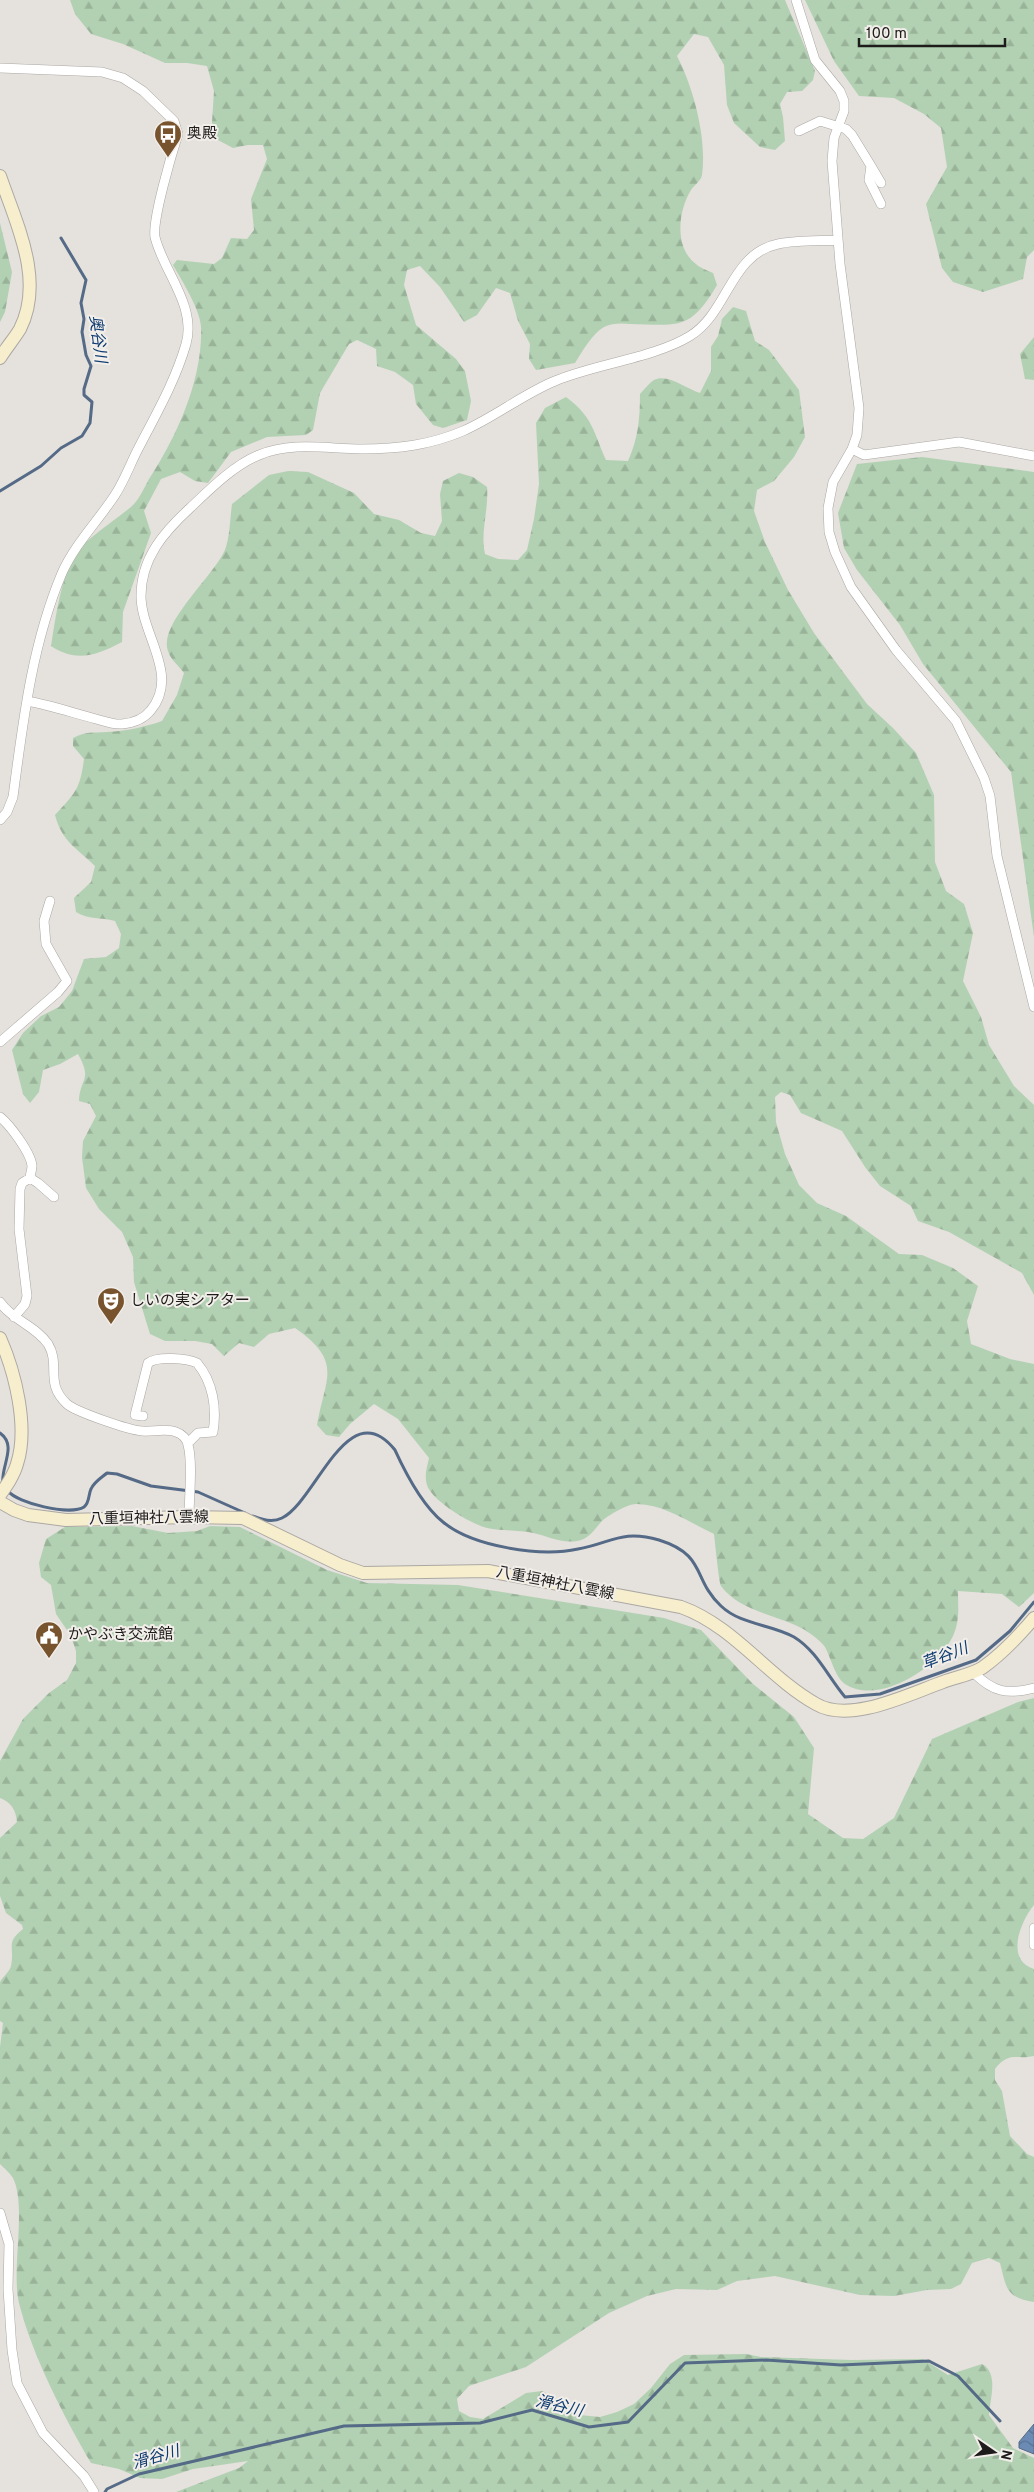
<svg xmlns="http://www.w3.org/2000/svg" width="1034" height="2492" font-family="Overpass,'Noto Sans JP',sans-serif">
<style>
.forest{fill:url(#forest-firs)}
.water{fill:url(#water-waves);stroke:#546a86}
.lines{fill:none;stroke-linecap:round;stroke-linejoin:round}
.stream{stroke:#546a86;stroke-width:3}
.street-casing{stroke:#aba8a4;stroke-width:10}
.secondary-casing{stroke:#aba8a4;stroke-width:14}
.street{stroke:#fff;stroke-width:9}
.secondary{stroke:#f7eecd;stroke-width:12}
.labels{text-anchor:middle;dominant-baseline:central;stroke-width:4;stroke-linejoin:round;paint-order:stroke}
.poi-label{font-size:15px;fill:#1d1c1a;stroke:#f2eeea;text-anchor:start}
.street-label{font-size:15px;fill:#1d1c1a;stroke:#f2eeea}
.water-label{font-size:16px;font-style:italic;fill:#0e3c71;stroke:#f2eeea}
</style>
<defs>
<pattern id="forest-firs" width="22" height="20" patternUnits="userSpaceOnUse" patternTransform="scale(1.25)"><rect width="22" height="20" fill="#b2d1b3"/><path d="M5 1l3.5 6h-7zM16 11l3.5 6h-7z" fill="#99b399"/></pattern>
<pattern id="water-waves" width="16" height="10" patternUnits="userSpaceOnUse" patternTransform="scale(1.25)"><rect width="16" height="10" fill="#6b8bb5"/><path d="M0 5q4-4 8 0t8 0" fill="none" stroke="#577192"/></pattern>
</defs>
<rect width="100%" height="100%" fill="#e5e1dd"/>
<path class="forest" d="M 70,0 L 785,0 L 815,71 L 813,80 L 802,91 L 787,92 L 780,104 L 783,117 L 785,141 L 775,150 L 760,147 L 734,123 L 727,105 L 724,65 L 708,37 L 694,34 L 677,56 C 694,89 707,139 702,175 C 701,181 694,185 691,190 C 678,211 674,248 696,264 C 700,268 707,270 713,273 L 717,285 C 690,331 679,325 630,324 C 622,323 611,323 604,327 C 592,334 582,352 575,363 L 536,370 L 529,359 L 530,344 L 518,321 L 510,293 L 496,288 L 477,315 L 464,322 L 440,287 L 420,266 L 407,270 L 404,285 L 416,325 L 456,359 L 465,371 L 471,401 L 467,420 L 443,428 L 433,425 L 416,404 L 413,385 L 395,372 L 377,366 L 376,349 L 357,340 L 349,344 L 320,393 L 313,430 L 306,435 L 267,437 L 231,452 L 208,483 L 195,481 L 180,472 L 161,479 L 144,511 L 151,533 L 123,612 L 122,642 C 97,655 77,663 51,646 C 56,615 60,582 75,554 C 83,541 120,517 133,505 C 140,498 144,488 149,479 C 177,436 203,379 201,327 C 200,309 182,281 173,265 L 177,260 L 214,264 L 222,258 L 231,238 L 247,239 L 254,230 L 251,199 L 267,159 L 263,145 L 248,145 L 233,148 L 216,139 L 212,122 L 214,91 L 207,66 L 187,63 L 165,63 L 123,44 L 91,34 L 75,14 Z
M 805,0 L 1034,0 L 1034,250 L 1027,257 L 1023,279 L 983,292 L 953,282 L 942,268 L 926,204 L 947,167 L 941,128 L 924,114 L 894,98 L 859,96 L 834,61 Z
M 0,223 L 12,272 L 5,312 L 0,322 Z
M 733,307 L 746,311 L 755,341 L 769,350 L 799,390 L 805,437 L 794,457 L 774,481 L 757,490 L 754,511 L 765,542 L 788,590 L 814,633 L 867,704 L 893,728 L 916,753 L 934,795 L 935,862 L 946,891 L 964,904 L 973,933 L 963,981 L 981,1017 L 989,1045 L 1014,1086 L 1034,1105 L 1034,1295 L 1022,1273 L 949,1232 L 918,1221 L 911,1206 L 880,1186 L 865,1167 L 842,1131 L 801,1113 L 790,1095 L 781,1092 L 775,1097 L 776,1122 L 785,1154 L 799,1185 L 817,1203 L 846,1216 L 899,1254 L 922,1255 L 953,1268 L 978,1286 L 967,1321 L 971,1344 L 1010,1359 L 1034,1364 L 1034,1593 L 1019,1607 L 1002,1594 L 958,1591 C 958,1607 960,1621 953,1636 C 938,1668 878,1706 845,1684 C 835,1677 831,1658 825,1647 C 821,1641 811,1634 805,1630 C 779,1615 740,1612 721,1586 C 719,1583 715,1542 714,1534 C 688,1522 666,1505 637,1504 C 629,1503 609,1515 603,1520 C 595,1528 592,1536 581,1540 C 564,1545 548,1536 533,1533 C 518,1530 502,1531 487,1528 C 471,1524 432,1501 427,1485 C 424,1476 427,1467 429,1458 L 398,1419 L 374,1404 L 350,1424 L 339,1437 L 326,1435 L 317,1425 C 325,1378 344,1362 295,1328 L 269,1334 L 254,1347 L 239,1343 L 224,1356 L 212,1344 L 195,1341 L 165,1341 L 150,1334 L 134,1282 L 133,1257 L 122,1232 L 99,1209 L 86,1188 L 82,1157 L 83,1141 L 96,1116 L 90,1104 L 79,1101 C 80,1077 93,1081 78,1054 L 60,1064 L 43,1070 L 39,1092 L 30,1103 L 23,1094 L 12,1050 L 23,1033 L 41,1016 L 59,1007 L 72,991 L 84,959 L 106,957 L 119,948 L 121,934 L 115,921 C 100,917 89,920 76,912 L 74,898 L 91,882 L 95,866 C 77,848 62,842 55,815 C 75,793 80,790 84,759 L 73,746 L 73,738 C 87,731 92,733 107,732 C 126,731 145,727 162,721 L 177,695 L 184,673 C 180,667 170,659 168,651 C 158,624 213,577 225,550 C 230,537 230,518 232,504 L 269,475 L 288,471 L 308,472 L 354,493 L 374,514 L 399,520 L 421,533 L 435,536 L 442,521 L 440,494 L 443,481 L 459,473 L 473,477 L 487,487 C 489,510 480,531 485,554 L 498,559 L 518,560 L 527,550 L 534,519 L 539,484 L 536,423 L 545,408 L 566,397 C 593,417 593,431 606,460 L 628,461 C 638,439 640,419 640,394 C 644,390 649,383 654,380 C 667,373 687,389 700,393 L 711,371 L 711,347 L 718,336 L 722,319 Z
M 1034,337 L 1034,380 L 1025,379 L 1020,354 Z
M 922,457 L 1034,472 L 1034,937 L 1011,772 L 923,664 L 900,625 L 857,570 L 844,548 L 838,513 L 857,464 Z
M 132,1526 L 168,1533 L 197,1531 L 210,1526 L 240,1527 L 327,1570 L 367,1583 L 458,1585 L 664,1618 L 701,1630 L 753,1684 L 794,1717 L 814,1748 L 808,1814 L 843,1838 L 863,1839 L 894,1818 L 932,1739 L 1018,1702 L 1034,1698 L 1034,1905 C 1020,1922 1005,1960 1034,1969 L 1034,2056 C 1016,2060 1009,2051 995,2069 L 995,2080 L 1002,2091 L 1010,2136 L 1027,2154 L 1034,2157 L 1034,2302 C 1006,2297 1007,2290 1000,2263 L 989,2258 L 972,2263 L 961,2284 L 951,2289 L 927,2290 L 894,2296 L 860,2295 L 775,2276 L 737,2281 L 717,2290 L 676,2289 L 647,2296 L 609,2313 L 526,2367 L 469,2386 L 457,2399 L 459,2411 L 470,2417 L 483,2419 L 526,2393 L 542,2391 L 563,2402 L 580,2415 L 600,2417 L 617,2412 L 634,2404 L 651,2388 L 670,2364 L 684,2355 L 746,2354 L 761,2357 L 852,2360 L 923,2359 L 948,2375 L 982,2364 C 999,2373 990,2399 989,2415 L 1013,2448 L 1034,2458 L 1034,2492 L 176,2492 L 239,2468 L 248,2461 L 193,2469 L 162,2479 L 140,2478 L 119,2469 L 91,2463 C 64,2417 32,2355 19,2303 C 11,2270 27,2206 13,2178 C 10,2173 4,2168 0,2164 L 0,2047 L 3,2023 L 0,2021 C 0,2010 0,1992 0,1982 C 3,1976 9,1973 11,1966 C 15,1946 5,1943 23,1929 L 22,1925 L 6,1913 L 0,1896 L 0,1838 L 17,1822 C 16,1810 11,1802 0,1798 L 0,1761 L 23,1719 L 49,1693 L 67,1680 L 76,1663 L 76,1651 L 71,1636 L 56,1614 L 51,1585 L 41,1577 L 39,1563 L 46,1539 L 65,1527 Z"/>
<path class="water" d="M 1034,2424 L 1034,2454 L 1019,2448 L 1019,2442 Z"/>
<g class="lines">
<path class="stream" d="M 0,491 L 41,466 L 61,448 L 82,436 L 90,423 L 92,402 L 84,395 L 84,389 L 91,366 L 86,355 L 82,332 L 84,319 L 81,303 L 86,280 L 61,238
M 0,1433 C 18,1446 0,1467 3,1484
M 8,1491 C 17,1503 70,1516 84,1507 C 90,1502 88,1495 91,1489 C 94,1482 101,1478 107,1473 L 117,1474 L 151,1486 L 198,1492 L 245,1513
M 253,1516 C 262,1520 272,1523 282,1518 C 316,1502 348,1391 395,1450 C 406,1474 422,1505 443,1522 C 473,1547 541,1557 578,1549 C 611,1543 622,1529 659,1540 C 707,1555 692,1579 721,1606 C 741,1625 771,1624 794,1637 C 817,1651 828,1677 845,1697 L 880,1694 L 976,1660 L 1010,1631 L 1034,1602
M 105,2492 L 107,2489 L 139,2474 L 344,2426 L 480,2423 L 532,2410 L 589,2427 L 628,2422 L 685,2363 L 766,2360 L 841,2365 L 929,2361 L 958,2376 L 1000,2421"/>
<g class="street-casing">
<path id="street" d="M 796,0 L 815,60 L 840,91 L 844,101 L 844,111 L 834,138 L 832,161 L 840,264 L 859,408 L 857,435 L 852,449 L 833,482 L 828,508 L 829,532 L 835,552 L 851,587 L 896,650 L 956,721 L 984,778 L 990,796 L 997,856 L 1034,1007
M 0,68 L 102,72 L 123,78 L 143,91 L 174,121 L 178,134 C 172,153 152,220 155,237 C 163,271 197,306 186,344 C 175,382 155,416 137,451 C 130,465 124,481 115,495 C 98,521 75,544 62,573 C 32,644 23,721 13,797 L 7,812 L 0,820
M 799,131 L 820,121 L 846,129 L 852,135 L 871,166 L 869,180 L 881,204
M 871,166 L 881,183
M 852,449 L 864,455 L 959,442 L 1034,456
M 27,701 C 50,705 73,713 96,719 C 104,721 113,725 122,724 C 133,723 144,719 151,710 C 180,675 141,634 141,596 C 141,558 164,532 190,508 C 210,489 234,465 259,455 C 292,441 328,449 362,449 C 398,449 430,445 463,431 C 495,417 523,394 555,381 C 595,364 654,358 690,336 C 728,313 730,254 778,244 C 797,240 818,241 838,240
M 0,1042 L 58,992 L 67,981 L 46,944 L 44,921 L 50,901
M 0,1117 C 10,1125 31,1153 32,1166 C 32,1170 30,1175 30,1178
M 0,1302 C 12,1320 36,1326 48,1344 C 61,1365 44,1383 67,1404 C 76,1412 129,1430 142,1431 C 153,1432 166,1428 176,1432 C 182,1434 187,1439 188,1445 C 193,1462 189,1498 189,1517
M 14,1317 L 25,1304 L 27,1296 L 19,1229 L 20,1189 L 22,1183 L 30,1178 L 38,1183 L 54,1197
M 143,1416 L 135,1415 L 148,1363 C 157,1356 187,1358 197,1363 C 213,1382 217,1408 213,1432 L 198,1433 L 188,1443
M 974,1673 C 993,1692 1007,1695 1034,1688
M 1034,1928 L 1034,1945
M 0,2213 L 9,2244 L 8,2289 L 12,2350 L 17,2383 L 43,2433 L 84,2476 L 94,2492"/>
</g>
<g class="secondary-casing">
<path id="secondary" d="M 0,176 C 16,223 45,280 20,329 C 14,339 6,348 0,358
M 0,1338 C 15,1372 29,1427 17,1464 C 14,1475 7,1485 0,1495
M 0,1502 L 14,1510 L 28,1515 L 66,1520 L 189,1517 L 243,1518 L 340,1565 L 363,1573 L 488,1571 L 681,1607 C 734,1626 768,1677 816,1704 C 850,1724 909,1694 943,1682 C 956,1677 970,1675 982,1668 C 1002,1654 1018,1637 1034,1618"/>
</g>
<use href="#street" class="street"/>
<use href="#secondary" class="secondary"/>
</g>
<defs>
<g id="bus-pin" transform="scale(1.4375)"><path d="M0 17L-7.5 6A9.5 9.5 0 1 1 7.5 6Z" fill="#78542e" stroke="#f2eeea"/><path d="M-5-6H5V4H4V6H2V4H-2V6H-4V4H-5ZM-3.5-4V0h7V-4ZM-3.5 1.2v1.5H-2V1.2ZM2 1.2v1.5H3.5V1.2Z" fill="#fff"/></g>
<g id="theatre-pin" transform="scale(1.4375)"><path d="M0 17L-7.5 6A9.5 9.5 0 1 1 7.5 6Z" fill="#78542e" stroke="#f2eeea"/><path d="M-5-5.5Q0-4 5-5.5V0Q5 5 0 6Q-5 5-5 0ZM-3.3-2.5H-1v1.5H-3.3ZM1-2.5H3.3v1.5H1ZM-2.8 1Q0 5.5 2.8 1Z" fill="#fff"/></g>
<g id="civic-pin" transform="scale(1.4375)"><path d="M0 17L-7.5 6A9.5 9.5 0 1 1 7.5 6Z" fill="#78542e" stroke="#f2eeea"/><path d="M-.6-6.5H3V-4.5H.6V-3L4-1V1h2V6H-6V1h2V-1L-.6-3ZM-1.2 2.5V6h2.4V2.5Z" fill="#fff"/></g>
</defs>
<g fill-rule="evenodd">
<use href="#bus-pin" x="168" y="134"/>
<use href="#theatre-pin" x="111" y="1301"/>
<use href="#civic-pin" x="49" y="1635"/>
</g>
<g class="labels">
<g class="poi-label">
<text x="187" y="134">奥殿</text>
<text x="130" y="1301">しいの実シアター</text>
<text x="68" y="1635">かやぶき交流館</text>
</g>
<g class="street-label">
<text transform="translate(149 1519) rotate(-1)">八重垣神社八雲線</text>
<text transform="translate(555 1584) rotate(11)">八重垣神社八雲線</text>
</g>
<g class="water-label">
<text transform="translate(97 339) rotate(83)">奥谷川</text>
<text transform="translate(945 1657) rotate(-21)">草谷川</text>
<text transform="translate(559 2407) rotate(13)">滑谷川</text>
<text transform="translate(156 2458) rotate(-16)">滑谷川</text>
</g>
</g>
<g transform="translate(994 2452) rotate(103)" stroke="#f2eeea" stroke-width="4" paint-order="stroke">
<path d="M0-4L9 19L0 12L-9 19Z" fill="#1d1c1a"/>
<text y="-8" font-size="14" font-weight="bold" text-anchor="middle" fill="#1d1c1a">N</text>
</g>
<path d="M859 38v8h146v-8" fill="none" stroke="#1d1c1a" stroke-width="2.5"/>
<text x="866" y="38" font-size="15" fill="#1d1c1a" stroke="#f2eeea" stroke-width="4" paint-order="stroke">100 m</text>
</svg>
